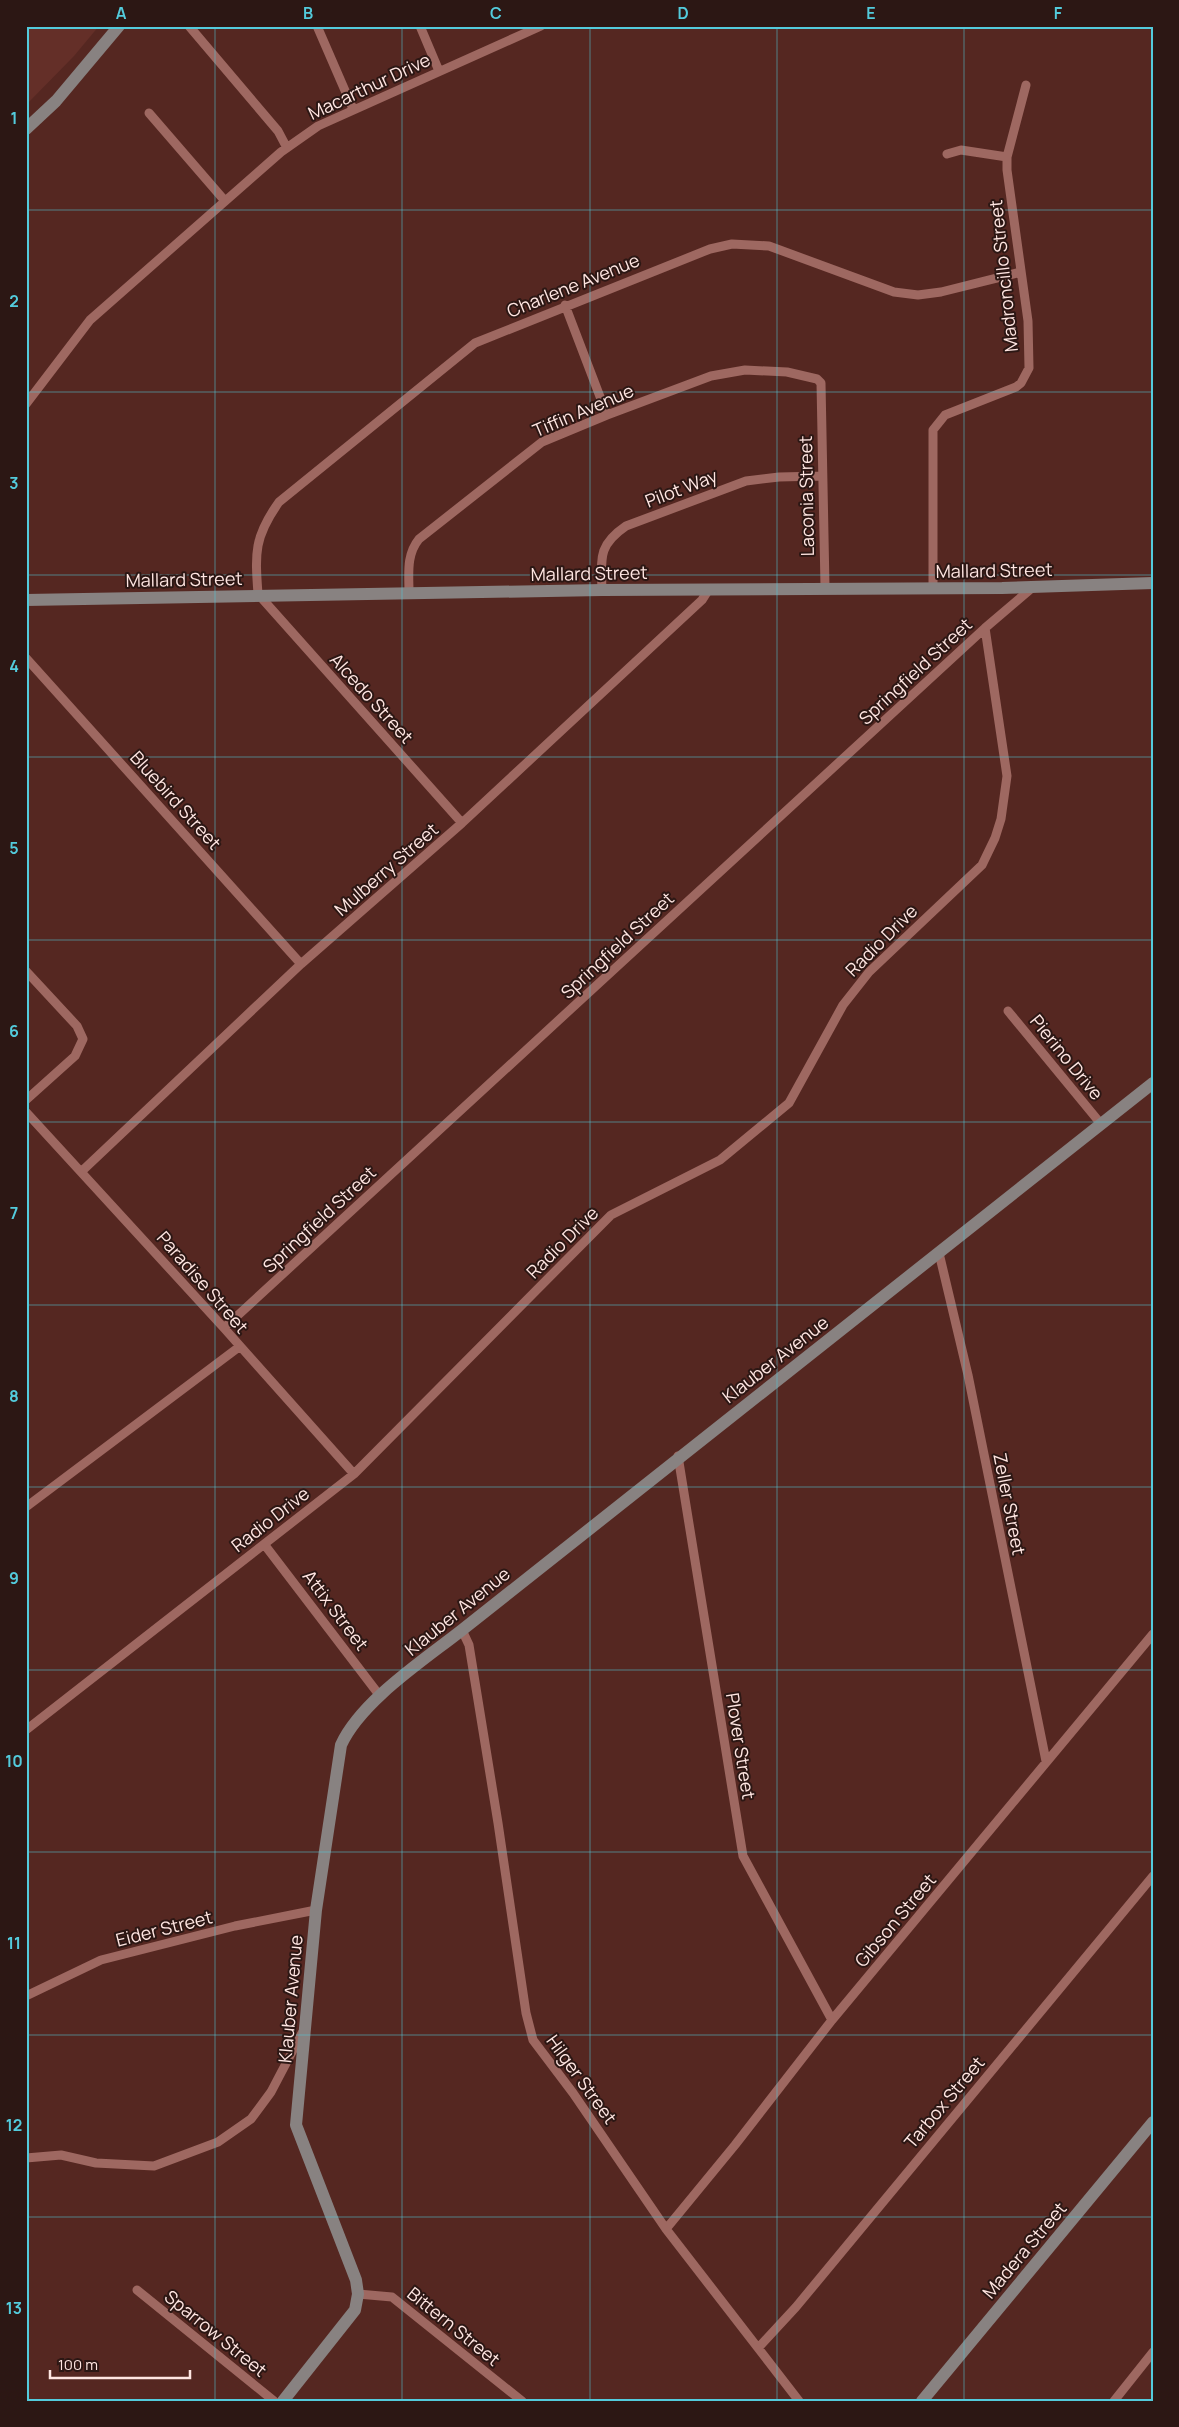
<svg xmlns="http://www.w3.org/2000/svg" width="1179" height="2427" font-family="Manrope,sans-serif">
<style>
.built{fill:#642f28}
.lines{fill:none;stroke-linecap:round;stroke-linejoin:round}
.street{stroke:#9e6861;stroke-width:9}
.secondary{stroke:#888281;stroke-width:12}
.grid{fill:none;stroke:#53cbdc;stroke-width:1;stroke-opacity:0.55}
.labels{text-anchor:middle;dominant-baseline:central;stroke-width:4;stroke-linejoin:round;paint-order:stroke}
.street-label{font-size:18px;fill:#ffe6e2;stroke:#2c1714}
.neatline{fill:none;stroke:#53cbdc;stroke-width:2}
.grid-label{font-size:16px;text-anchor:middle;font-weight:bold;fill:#53cbdc}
</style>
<rect width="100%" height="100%" fill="#552721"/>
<path class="built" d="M 26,26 L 99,26 L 74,56 L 26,105 Z"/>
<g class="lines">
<path class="street" d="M 189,26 L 278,131 L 287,148
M 317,26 L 353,109
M 420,26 L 439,71
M 149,113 L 225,201
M 947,154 L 961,150 L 1007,157
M 565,305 L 607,415
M 26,404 L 90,320 L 281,152 L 318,126 L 541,26
M 933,588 L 933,430 L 945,415 L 1016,387 L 1021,383 L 1029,368 L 1028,321 L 1007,170 L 1007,157 L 1026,85
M 602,590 C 601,558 598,545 626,526 L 746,481 L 779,477 L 821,476
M 409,593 C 409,574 406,555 419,539 L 542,442 L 607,415 L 711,376 L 745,370 L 787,372 L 817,379 L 821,383 L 825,587
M 26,658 L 301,964
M 462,823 L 258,594 C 255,553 254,537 279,502 L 475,343 L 710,249 L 732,244 L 769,246 L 894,292 L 918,295 L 941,292 L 1021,272
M 26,971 L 77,1026 L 83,1039 L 75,1056 L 26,1100
M 1008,1011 L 1101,1124
M 26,1112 L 224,1328 L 354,1474
M 82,1171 L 301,964 L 462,823 L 702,600 L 709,589
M 939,1253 L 968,1375 L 1046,1761
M 224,1328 L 985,628 L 1033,587
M 678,1456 L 743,1856 L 832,2020
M 26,1507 L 239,1347
M 264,1544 L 380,1696
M 462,1630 L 469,1645 L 498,1823 L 526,2013 L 533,2040 L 573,2093 L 666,2229 L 799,2401
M 26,1730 L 354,1474 L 611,1215 L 720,1160 L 789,1103 L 843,1005 L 869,972 L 982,865 L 995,838 L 1001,819 L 1007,776 L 985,628
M 26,1996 L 101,1960 L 235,1926 L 316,1910
M 26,2158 L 61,2155 L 96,2163 L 154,2166 L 218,2142 L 251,2119 L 271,2092 L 302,2033
M 666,2229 L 735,2145 L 832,2020 L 1153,1634
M 137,2290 L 274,2401
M 358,2294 L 392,2297 L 522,2401
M 759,2347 L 796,2307 L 1153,1876
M 1114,2401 L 1153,2352"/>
<path class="secondary" d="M 26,129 L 56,101 L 119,26
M 26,600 L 602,590 L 1002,588 L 1153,583
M 283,2401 L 355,2310 L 358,2294 L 356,2280 L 296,2125 L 316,1910 L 341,1745 C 361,1701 424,1660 462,1630 L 1153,1083
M 922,2401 L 1153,2122"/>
</g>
<path class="grid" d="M 215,26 L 215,2401M 402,26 L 402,2401M 590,26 L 590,2401M 777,26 L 777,2401M 964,26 L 964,2401M 26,210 L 1153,210M 26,392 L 1153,392M 26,575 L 1153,575M 26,757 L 1153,757M 26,940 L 1153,940M 26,1122 L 1153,1122M 26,1305 L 1153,1305M 26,1487 L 1153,1487M 26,1670 L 1153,1670M 26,1852 L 1153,1852M 26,2035 L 1153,2035M 26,2217 L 1153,2217"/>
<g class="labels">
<g class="street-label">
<text transform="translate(369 86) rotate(-25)">Macarthur Drive</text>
<text transform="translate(1003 276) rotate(-96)">Madroncillo Street</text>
<text transform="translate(573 285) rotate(-22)">Charlene Avenue</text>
<text transform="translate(583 410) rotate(-23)">Tiffin Avenue</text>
<text transform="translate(681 488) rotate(-21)">Pilot Way</text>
<text transform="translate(806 496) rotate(-91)">Laconia Street</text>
<text transform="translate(994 570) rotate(-1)">Mallard Street</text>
<text transform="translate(589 573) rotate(-1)">Mallard Street</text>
<text transform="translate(184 579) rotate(-1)">Mallard Street</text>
<text transform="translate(915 671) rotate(-43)">Springfield Street</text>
<text transform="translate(372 698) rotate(48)">Alcedo Street</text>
<text transform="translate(176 800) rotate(48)">Bluebird Street</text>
<text transform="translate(386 869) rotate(-41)">Mulberry Street</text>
<text transform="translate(881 940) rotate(-45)">Radio Drive</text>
<text transform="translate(617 945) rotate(-43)">Springfield Street</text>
<text transform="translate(1067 1057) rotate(51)">Pierino Drive</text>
<text transform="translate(319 1219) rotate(-43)">Springfield Street</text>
<text transform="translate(562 1242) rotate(-45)">Radio Drive</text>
<text transform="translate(203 1282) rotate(49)">Paradise Street</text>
<text transform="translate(775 1359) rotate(-38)">Klauber Avenue</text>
<text transform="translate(1010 1504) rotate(79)">Zeller Street</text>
<text transform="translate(270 1519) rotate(-38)">Radio Drive</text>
<text transform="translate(336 1610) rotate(53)">Attix Street</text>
<text transform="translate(457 1611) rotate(-39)">Klauber Avenue</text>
<text transform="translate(741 1746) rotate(81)">Plover Street</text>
<text transform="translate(895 1920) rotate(-50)">Gibson Street</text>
<text transform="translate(164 1928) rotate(-14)">Eider Street</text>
<text transform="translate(290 1999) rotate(-85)">Klauber Avenue</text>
<text transform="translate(582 2079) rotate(54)">Hilger Street</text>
<text transform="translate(944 2102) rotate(-50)">Tarbox Street</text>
<text transform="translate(1024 2250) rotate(-50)">Madera Street</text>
<text transform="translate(454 2326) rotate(39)">Bittern Street</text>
<text transform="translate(216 2333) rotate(39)">Sparrow Street</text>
</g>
</g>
<rect width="1179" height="2427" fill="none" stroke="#2c1714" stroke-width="55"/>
<path d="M50 2370v8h140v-8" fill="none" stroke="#ffe6e2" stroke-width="2.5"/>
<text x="58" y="2370" font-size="15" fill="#ffe6e2" stroke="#2c1714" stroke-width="4" paint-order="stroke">100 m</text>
<rect x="28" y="28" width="1124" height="2372" class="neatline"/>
<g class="grid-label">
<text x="121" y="19">A</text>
<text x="308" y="19">B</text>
<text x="496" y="19">C</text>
<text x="683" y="19">D</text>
<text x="871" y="19">E</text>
<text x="1058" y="19">F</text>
<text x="14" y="124">1</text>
<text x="14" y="307">2</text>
<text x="14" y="489">3</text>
<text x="14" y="672">4</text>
<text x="14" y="854">5</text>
<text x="14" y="1037">6</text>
<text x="14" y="1219">7</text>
<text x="14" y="1402">8</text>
<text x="14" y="1584">9</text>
<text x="14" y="1767">10</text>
<text x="14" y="1949">11</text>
<text x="14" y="2131">12</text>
<text x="14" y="2314">13</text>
</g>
</svg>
